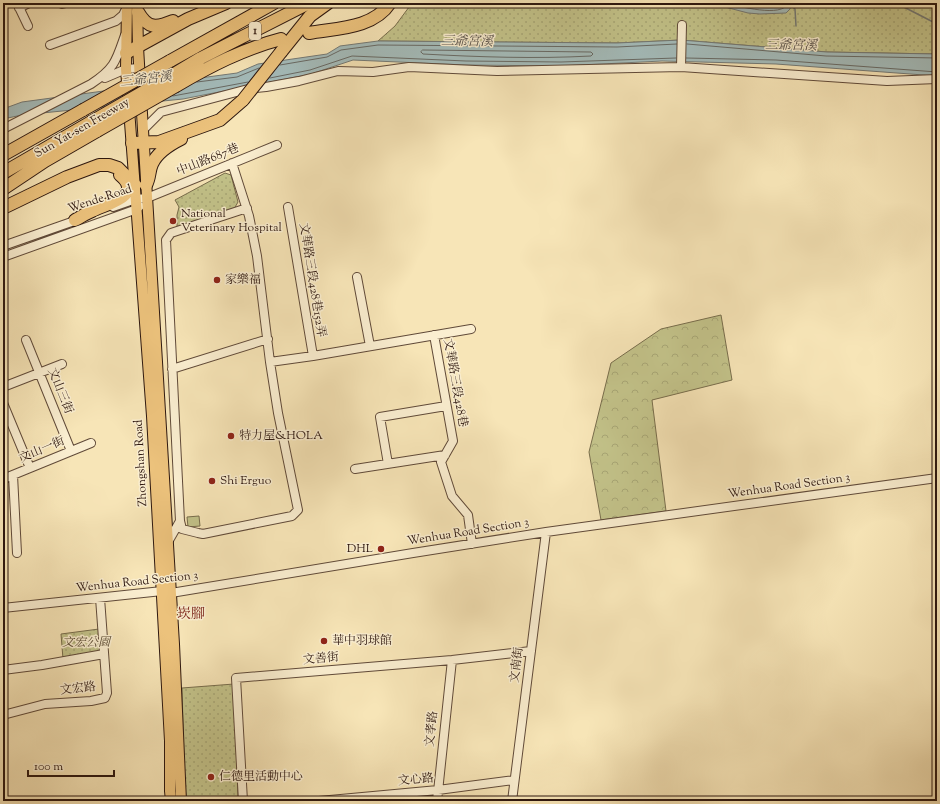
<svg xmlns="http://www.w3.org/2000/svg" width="940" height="804" font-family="'Sorts Mill Goudy','Noto Serif TC',serif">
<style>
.green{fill:url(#green-dots);stroke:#786d4c}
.forest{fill:url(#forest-crowns);stroke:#786d4c}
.pitch{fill:#c3c38a;stroke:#786d4c}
.water{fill:#a4bcbb;stroke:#747a76}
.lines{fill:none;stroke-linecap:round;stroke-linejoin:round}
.shore{stroke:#686a65;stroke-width:1}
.stream{stroke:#747a76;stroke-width:1.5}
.minor-casing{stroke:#604a39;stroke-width:10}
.major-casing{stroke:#2d170f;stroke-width:12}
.highway-casing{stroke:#2d170f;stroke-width:14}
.minor{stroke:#faeed0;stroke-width:8}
.major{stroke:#ecc27c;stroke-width:10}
.highway{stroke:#ecc27c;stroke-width:12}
.highway-bridge-casing{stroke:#2d170f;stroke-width:14;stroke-linecap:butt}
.highway-bridge{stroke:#ecc27c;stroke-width:12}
.poi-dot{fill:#8f2418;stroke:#faeed0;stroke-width:1.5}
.labels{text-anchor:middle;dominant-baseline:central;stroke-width:3;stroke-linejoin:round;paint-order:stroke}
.shield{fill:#faeed0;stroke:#6a5849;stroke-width:1}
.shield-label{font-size:11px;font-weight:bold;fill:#2d170f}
.street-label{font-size:12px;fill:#2d170f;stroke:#faeed0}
.poi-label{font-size:12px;fill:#2d170f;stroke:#faeed0;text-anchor:start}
.park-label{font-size:12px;font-style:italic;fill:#5a4b34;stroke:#faeed0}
.water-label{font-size:13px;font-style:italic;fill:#57514b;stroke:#faeed0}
.quarter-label{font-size:14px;fill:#7a1f14;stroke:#faeed0}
</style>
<defs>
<pattern id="green-dots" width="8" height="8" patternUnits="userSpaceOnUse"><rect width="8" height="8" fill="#c3c38a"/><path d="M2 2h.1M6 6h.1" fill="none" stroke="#a8a776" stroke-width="1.8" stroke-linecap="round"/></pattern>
<pattern id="forest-crowns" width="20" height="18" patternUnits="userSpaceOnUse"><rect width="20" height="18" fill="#c3c38a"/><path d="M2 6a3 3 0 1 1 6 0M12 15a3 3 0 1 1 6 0" fill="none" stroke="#a8a776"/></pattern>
</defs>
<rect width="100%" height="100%" fill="#f7e5b7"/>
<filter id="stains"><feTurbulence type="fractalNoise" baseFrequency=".005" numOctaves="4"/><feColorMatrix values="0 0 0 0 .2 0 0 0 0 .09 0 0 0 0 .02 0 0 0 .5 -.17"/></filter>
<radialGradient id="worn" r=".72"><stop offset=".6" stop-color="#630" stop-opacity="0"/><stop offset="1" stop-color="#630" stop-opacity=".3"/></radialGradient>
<path class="green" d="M 412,3 L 937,3 L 937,54 L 827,52 L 681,40 L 617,43 L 378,41 L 395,26 Z
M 225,173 L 231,175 L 238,202 L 234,209 L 177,227 L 177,215 L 179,207 L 175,200 Z
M 99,629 L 101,649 L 93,655 L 63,659 L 61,634 Z
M 234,684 L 238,799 L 236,801 L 188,801 L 185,796 L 182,688 Z"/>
<path class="forest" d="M 721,315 L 732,380 L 652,400 L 666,511 L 601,520 L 589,452 L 611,363 L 661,329 Z"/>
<path class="pitch" d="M 199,516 L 200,526 L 188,527 L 187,517 Z"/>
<path class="water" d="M 670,3 L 791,3 L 790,9 L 786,13 L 760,14 L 748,13 L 725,7 L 680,6 Z
M 681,40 L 827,52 L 937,54 L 937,76 L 776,64 L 662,61 L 561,66 L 466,65 L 353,60 L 311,74 L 183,99 L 22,115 L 3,119 L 3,109 L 22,102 L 237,73 L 258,64 L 327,54 L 340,46 L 378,41 L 617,43 Z"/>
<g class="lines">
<path class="shore" d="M 694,3 C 705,4 716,2 726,4 C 737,5 783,19 788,3
M 687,44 L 826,56 L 937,58
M 423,50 L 591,52 L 593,54 L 591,56 C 535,59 479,57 423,54 L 421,52 Z
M 686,58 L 776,60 L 937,72
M 280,65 L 327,57 L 341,50 L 378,45 L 617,47 L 677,44
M 270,78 L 310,70 L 352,56 L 466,61 L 561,62 L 676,58
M 197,82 L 237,77 L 259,68
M 173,96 L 248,82"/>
<path class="stream" d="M 788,3 L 795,9 L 796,26
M 896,3 L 937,24
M 770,41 L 770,49
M 794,50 L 794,44"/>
<g class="minor-casing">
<path id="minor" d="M 17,3 L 28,26
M 62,4 L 66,3
M 19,8 L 29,3
M 50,45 L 116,21 L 123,15 L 127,7
M 681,67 L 682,25
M 105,78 L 126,69 L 139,68
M 3,129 L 91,84 C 115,68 116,61 125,35
M 144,129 L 161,112 L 248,89 L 266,87 L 299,81 L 338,71 L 373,72 L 409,67 L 497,71 L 681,67 L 887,81 L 937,79
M 113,207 L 136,199 L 147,198 L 277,145
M 288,207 L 313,356
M 3,246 L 80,219
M 3,257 L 137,209 L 140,206
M 357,277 L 370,346
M 434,335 L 453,441 L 441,462 L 452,496 L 468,515 L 472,544
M 26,340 L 71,451
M 270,362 L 313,356 L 471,329
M 172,369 L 268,339
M 3,387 L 62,364
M 3,403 L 30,468
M 388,464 L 380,417 L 446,406
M 355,469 L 445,455
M 13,475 L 17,553
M 3,479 L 91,443
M 180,521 L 182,529 L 198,533 L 203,534 L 292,516 L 298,510 L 278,413 L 270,362 L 257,256 L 249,216 L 232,163
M 168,542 L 180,521 L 166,240 L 171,233 L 247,208
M 3,608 L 162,591 L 171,593 L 413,553 L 546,532 L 937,478
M 3,670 L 42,665 L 104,654
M 3,715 L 45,704 L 91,701 L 105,698 L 107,693 L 100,598
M 243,801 L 236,678 L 452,660 L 531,651
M 319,801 L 438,790 L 514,780
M 437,801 L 452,660
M 512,801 L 546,532"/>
</g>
<g class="major-casing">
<path id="major" d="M 127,3 L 126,69 L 152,416 L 170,741 L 170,791 L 171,801
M 137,3 L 138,47 L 174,644 L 181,801"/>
</g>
<g class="highway-casing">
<path id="highway" d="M 138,12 C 148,29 156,28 173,21
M 309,33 C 336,28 373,29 390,3
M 281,52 L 310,16 L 328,3
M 126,53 L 188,19 L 226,3
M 170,61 L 274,3
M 171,76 L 201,58 L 309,3
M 176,86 C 210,66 243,49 281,39
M 132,143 L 159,142 L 220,120 L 243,100
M 3,155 L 83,110
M 3,173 L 91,122
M 146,185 C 150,178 149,170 152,164 C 157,153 171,144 181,139
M 3,189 L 45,161 L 97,131
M 3,208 L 67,177 L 99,165 L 109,165 L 118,168 L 135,185
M 75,220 C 81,217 86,213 92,211 C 105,204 145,196 120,175"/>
</g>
<use href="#minor" class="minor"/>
<use href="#major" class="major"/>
<use href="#highway" class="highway"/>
<g class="highway-bridge-casing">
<path id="highway-bridge" d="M 243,100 L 281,52
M 83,110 L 170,61
M 91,122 L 171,76
M 97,131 L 176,86"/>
</g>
<use href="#highway-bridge" class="highway-bridge"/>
</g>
<g class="poi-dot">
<circle cx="173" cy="221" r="4"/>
<circle cx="217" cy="280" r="4"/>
<circle cx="231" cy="436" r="4"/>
<circle cx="212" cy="481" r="4"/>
<circle cx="381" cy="549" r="4"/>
<circle cx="324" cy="641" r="4"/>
<circle cx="211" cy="777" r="4"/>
</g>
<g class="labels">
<rect class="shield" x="249" y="22" width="12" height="18" rx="3"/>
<g class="shield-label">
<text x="255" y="31">1</text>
</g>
<g class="street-label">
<text transform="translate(82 128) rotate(-30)">Sun Yat-sen Freeway</text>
<text transform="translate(208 160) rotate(-22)">中山路687巷</text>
<text transform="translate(100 199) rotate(-18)">Wende Road</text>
<text transform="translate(312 280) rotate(81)">文華路三段428巷152弄</text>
<text transform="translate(455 383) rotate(80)">文華路三段428巷</text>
<text transform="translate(60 391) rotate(68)">文山三街</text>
<text transform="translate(42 450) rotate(-23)">文山一街</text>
<text transform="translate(141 463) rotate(-93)">Zhongshan Road</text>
<text transform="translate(789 486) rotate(-8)">Wenhua Road Section 3</text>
<text transform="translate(468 532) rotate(-9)">Wenhua Road Section 3</text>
<text transform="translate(137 582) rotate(-6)">Wenhua Road Section 3</text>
<text transform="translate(321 659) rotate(-5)">文善街</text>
<text transform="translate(517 665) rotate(-83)">文南街</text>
<text transform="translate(78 689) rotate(-6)">文宏路</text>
<text transform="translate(432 729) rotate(-84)">文孝路</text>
<text transform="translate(416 780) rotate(-5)">文心路</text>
</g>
<g class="poi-label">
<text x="181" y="214">National<tspan x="181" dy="14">Veterinary Hospital</tspan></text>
<text x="225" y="280">家樂福</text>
<text x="239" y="436">特力屋&amp;HOLA</text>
<text x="220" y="481">Shi Erguo</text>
<text x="373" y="549" text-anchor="end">DHL</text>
<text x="332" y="641">華中羽球館</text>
<text x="219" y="777">仁德里活動中心</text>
</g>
<g class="park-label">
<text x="86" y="643">文宏公園</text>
</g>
<g class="water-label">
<text transform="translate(467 42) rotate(1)">三爺宮溪</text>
<text transform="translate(791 46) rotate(1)">三爺宮溪</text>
<text transform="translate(146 80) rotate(-6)">三爺宮溪</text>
</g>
<g class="quarter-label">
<text x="191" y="615">崁腳</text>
</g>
</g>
<rect width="940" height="804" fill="none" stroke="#f7e5b7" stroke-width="16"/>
<rect x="4" y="4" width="932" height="796" fill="none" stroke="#2d170f" stroke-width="2"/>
<rect x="8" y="8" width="924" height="788" fill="none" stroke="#2d170f"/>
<path d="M28 770v6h86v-6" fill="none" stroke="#2d170f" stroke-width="2"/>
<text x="34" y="770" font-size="12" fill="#2d170f" stroke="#faeed0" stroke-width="3" paint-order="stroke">100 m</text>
<rect width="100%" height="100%" filter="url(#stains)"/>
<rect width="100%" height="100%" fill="url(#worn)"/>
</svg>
